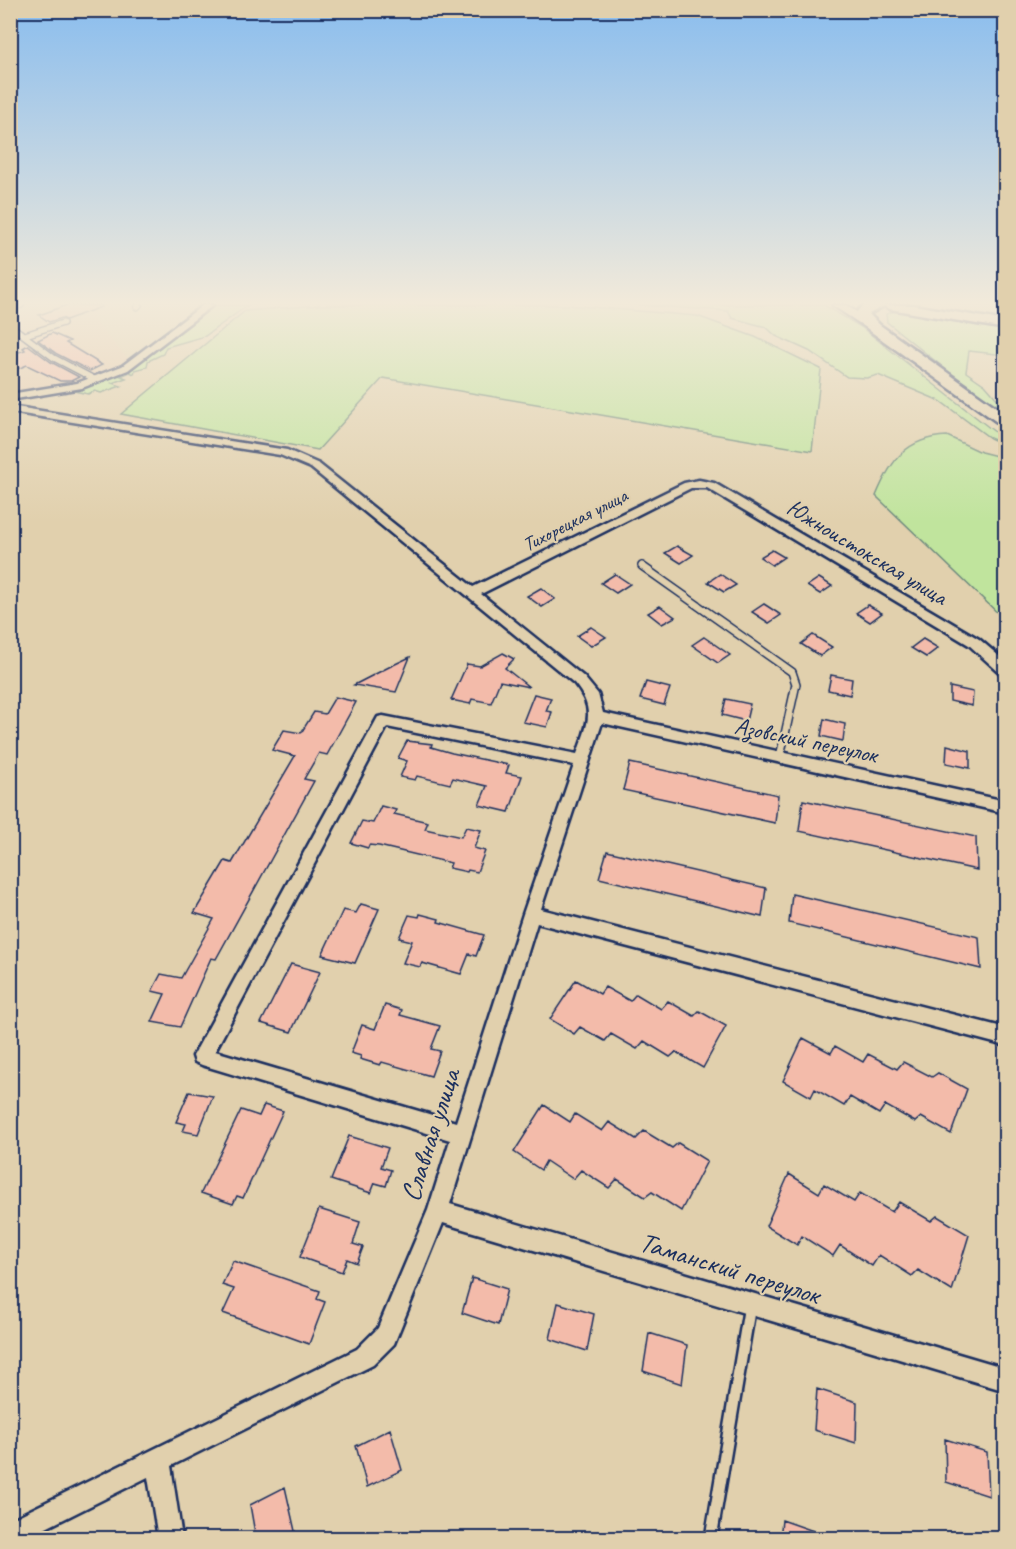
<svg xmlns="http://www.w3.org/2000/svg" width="1016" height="1549" font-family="Caveat,sans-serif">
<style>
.built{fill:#e6caac}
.green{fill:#c0e49d;stroke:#6e8a7e;stroke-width:1.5}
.building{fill:#f3bbaa;stroke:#1b2f5e;stroke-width:1.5}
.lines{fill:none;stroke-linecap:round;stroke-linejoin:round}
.service-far2-casing{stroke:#1b2f5e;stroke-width:8}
.service-far1-casing{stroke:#1b2f5e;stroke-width:10}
.service-casing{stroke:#1b2f5e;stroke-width:16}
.minor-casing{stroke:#1b2f5e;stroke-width:5}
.tertiary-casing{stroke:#1b2f5e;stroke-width:4}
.secondary-casing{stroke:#1b2f5e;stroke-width:5}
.service-far2{stroke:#e1d0ad;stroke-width:5}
.service-far1{stroke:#e1d0ad;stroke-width:7}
.service{stroke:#e1d0ad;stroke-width:11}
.minor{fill:#e1d0ad;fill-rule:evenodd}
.tertiary{fill:#e1d0ad;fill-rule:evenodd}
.secondary{fill:#e1d0ad;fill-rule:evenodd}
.labels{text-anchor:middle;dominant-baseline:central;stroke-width:4.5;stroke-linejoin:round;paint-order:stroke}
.far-street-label{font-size:20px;fill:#1b2f5e;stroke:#e1d0ad}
.street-label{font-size:24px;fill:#1b2f5e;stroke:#e1d0ad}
.near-street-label{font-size:28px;fill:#1b2f5e;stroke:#e1d0ad}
</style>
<rect width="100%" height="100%" fill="#e1d0ad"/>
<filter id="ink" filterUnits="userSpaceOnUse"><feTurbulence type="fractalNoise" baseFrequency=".0167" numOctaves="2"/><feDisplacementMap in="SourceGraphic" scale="12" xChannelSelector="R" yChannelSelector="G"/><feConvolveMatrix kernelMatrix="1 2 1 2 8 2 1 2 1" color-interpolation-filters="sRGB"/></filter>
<g filter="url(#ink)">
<path class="built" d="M 49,305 L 149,305 L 92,318 L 129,360 L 105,375 L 87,381 L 11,395 L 11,316 Z"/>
<path class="green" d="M 214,305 L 248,305 L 205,336 L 166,347 L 163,354 L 148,361 L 147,367 L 135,370 L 134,374 L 130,372 L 121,376 L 126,378 L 112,383 L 121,386 L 101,393 L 95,391 L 88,394 L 74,391 L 128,369 Z
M 320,305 L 567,305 L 697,316 L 755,337 L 821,369 L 812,451 L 383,378 L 318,450 L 121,414 L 245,311 Z
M 638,305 L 824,305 L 861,327 L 1005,440 L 1005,445 L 990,438 L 940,401 L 878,375 L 867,378 L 847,377 L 809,351 L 776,336 L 766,327 L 732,318 L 728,311 Z
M 898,310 L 1005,329 L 1005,355 L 969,351 L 966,372 L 985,385 L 1005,408 L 1005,417 L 887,322 L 886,314 Z
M 947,436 L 981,452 L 1005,458 L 1005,620 L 876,496 C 891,460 906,438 947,436 Z"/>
<path class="building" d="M 67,305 L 101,305 L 101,307 L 66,320 L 62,318 L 49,322 L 39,315 Z
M 52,333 L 70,341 L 66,343 L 102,365 L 90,371 L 57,354 L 38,340 Z
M 28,345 L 51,362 L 79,377 L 71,381 L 60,381 L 27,365 L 10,372 L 10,355 L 25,350 L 23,348 Z
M 677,546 L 693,555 L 681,563 L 665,553 Z
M 772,550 L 784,557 L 772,565 L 760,557 Z
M 615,574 L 630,584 L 616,593 L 601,583 Z
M 720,574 L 736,585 L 724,592 L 708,582 Z
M 819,578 L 832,586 L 820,594 L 807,586 Z
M 541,588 L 555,599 L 542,607 L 527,596 Z
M 764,604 L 781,615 L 769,623 L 752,612 Z
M 868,605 L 882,613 L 870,622 L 856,613 Z
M 660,606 L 675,617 L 662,624 L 648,613 Z
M 591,627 L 606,637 L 591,646 L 577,636 Z
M 813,635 L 832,647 L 820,656 L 801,644 Z
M 704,637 L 730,655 L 718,663 L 692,645 Z
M 923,639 L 938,648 L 926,657 L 911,648 Z
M 503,653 L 514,659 L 505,668 L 529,687 L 500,681 L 491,703 L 472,699 L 470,704 L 451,700 L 467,664 L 480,666 Z
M 410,657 L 396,692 L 354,685 L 389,667 Z
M 831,675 L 852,679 L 850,695 L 828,690 Z
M 646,682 L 670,688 L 664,705 L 640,699 Z
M 950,687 L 973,692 L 972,706 L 950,701 Z
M 534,694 L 551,698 L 546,711 L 552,712 L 547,727 L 523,722 Z
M 335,697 L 356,702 L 327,755 L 319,753 L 304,779 L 314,781 L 216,959 L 211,958 L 180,1027 L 152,1022 L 165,994 L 152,991 L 161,974 L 181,978 L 214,919 L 194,913 L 225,861 L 232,863 L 295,756 L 272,750 L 284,730 L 301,733 L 314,712 L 325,714 Z
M 726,699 L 750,704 L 746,721 L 722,715 Z
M 824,719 L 845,724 L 843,741 L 821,736 Z
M 407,741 L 432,744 L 431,747 L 452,753 L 509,765 L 506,773 L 522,776 L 509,812 L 479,805 L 487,786 L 453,778 L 450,784 L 417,776 L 415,780 L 400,777 L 407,761 L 398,758 Z
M 947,745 L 970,751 L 970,768 L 946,763 Z
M 630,763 L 778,795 L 775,823 L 623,790 Z
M 803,800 L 976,837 L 977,870 L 799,831 Z
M 381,806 L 396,810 L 394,814 L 428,822 L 425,829 L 461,837 L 466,827 L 481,830 L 474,848 L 485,851 L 477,872 L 468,870 L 467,872 L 449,868 L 451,863 L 379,846 L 369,845 L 368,848 L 351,843 L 362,821 L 373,823 Z
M 607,851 L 766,888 L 762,917 L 599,878 Z
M 792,894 L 979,937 L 981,969 L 789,923 Z
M 361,904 L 379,909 L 355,963 L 322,955 L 343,910 L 356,913 Z
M 420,914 L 439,919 L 438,922 L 484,935 L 476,956 L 469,954 L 461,974 L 422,963 L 420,967 L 403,963 L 412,941 L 399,938 L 409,915 L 419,917 Z
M 291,964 L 320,972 L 291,1032 L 261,1023 Z
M 576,980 L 600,994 L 605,987 L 630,1001 L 636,994 L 661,1009 L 668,1001 L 694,1016 L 699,1011 L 726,1026 L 703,1068 L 676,1052 L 670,1057 L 644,1041 L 637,1049 L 611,1034 L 605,1041 L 580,1027 L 574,1034 L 550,1019 Z
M 385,1005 L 402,1010 L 400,1015 L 440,1026 L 431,1049 L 440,1051 L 431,1076 L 382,1062 L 380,1065 L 360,1059 L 361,1056 L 351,1053 L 362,1025 L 375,1029 Z
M 803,1038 L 831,1053 L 835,1046 L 863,1062 L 868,1054 L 897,1069 L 903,1062 L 932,1077 L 938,1073 L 967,1089 L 951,1134 L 921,1117 L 915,1122 L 885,1105 L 879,1114 L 850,1097 L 844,1106 L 815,1089 L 811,1097 L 783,1081 Z
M 189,1092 L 213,1096 L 198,1134 L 183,1131 L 186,1124 L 176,1122 Z
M 264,1105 L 283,1111 L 243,1198 L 237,1196 L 233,1204 L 201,1193 L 241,1110 L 259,1116 Z
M 544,1105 L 570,1122 L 575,1114 L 602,1131 L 609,1122 L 636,1139 L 644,1131 L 672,1148 L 678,1143 L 707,1161 L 681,1211 L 652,1192 L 645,1197 L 617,1179 L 609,1188 L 581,1170 L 573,1179 L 546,1161 L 541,1170 L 514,1152 Z
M 349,1136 L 388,1148 L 381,1167 L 391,1170 L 386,1186 L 375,1183 L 371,1193 L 331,1180 Z
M 789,1174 L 819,1193 L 824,1184 L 854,1202 L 860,1193 L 892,1212 L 899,1202 L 931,1221 L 937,1216 L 969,1235 L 952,1291 L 918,1270 L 912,1276 L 879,1255 L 872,1266 L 840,1245 L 833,1256 L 802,1236 L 797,1245 L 766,1226 Z
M 319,1209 L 360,1222 L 353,1244 L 363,1247 L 357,1263 L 347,1259 L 342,1272 L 300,1257 Z
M 233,1261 L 320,1291 L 317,1299 L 325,1302 L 309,1344 L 223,1313 L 234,1289 L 222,1285 Z
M 472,1278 L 507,1289 L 498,1325 L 462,1313 Z
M 558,1303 L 594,1314 L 587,1351 L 550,1339 Z
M 649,1333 L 687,1345 L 682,1384 L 643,1371 Z
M 817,1389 L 857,1402 L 856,1443 L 814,1430 Z
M 390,1429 L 402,1470 L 367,1487 L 356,1446 Z
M 945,1439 L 987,1452 L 989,1496 L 946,1482 Z
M 285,1487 L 295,1531 L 279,1539 L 256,1539 L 250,1505 Z
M 782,1520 L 828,1536 L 828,1539 L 780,1539 Z"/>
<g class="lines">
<g class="service-far2-casing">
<path id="service-far2" d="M 137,307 L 139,305
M 10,308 L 21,305
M 10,325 L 54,358 L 96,380
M 25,335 L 63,323"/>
</g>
<g class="service-far1-casing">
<path id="service-far1" d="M 642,566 L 792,672 L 796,684 L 780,757"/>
</g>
<g class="service-casing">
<path id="service" d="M 711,1538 L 750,1305"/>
</g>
<g class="minor-casing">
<path id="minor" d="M 203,305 L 213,305 L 128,370 L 82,388 L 10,400 L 10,394 L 77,383 L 122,366 Z
M 10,406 L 287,450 L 319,464 L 473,587 L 684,483 L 699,480 L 714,483 L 979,639 L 1006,662 L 1006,676 L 1001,674 L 969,645 L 707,488 L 691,488 L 481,594 L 584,677 L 598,694 L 603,713 L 1006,801 L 1006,813 L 602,723 L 541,909 L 1006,1028 L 1006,1046 L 537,923 L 450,1204 L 1006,1368 L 1006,1391 L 443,1223 L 394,1344 L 373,1365 L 171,1466 L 182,1538 L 158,1538 L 148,1477 L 26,1538 L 10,1538 L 10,1520 L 357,1349 L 378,1328 L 428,1210 L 450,1140 L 202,1065 L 195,1062 L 193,1056 L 378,717 L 383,716 L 577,754 C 587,725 597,710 574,683 L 311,468 L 280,455 L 10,412 ZM 387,727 L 574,765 L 523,914 L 456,1122 L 215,1051 Z"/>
</g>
<g class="tertiary-casing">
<path id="tertiary" d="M 832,305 L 846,305 L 881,328 L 879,331 L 871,331 Z"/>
</g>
<g class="secondary-casing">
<path id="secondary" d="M 863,305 L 914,305 L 1006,321 L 1006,329 L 890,309 L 884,306 L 869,314 L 880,325 L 1006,414 L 1006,427 L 1001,425 L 870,331 L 855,314 Z"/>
</g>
<use href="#service-far2" class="service-far2"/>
<use href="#service-far1" class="service-far1"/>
<use href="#service" class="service"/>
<use href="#minor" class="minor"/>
<use href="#tertiary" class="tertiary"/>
<use href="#secondary" class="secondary"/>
</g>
</g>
<linearGradient id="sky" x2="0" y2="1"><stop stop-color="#8abdee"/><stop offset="0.58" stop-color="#f2eada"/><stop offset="1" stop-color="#f2eada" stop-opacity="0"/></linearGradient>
<rect width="1016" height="522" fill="url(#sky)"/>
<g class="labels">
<g class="far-street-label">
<text transform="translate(575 520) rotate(-27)">Тихорецкая улица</text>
</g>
<g class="street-label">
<text transform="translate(867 552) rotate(31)">Южноистокская улица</text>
<text transform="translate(806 740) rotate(12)">Азовский переулок</text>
</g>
<g class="near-street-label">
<text transform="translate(430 1135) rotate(-72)">Славная улица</text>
<text transform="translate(730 1268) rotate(17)">Таманский переулок</text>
</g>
</g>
<rect width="1016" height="1549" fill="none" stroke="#e1d0ad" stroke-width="36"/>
<rect x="18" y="18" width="980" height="1513" fill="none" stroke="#1b2f5e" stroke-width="2" filter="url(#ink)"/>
</svg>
